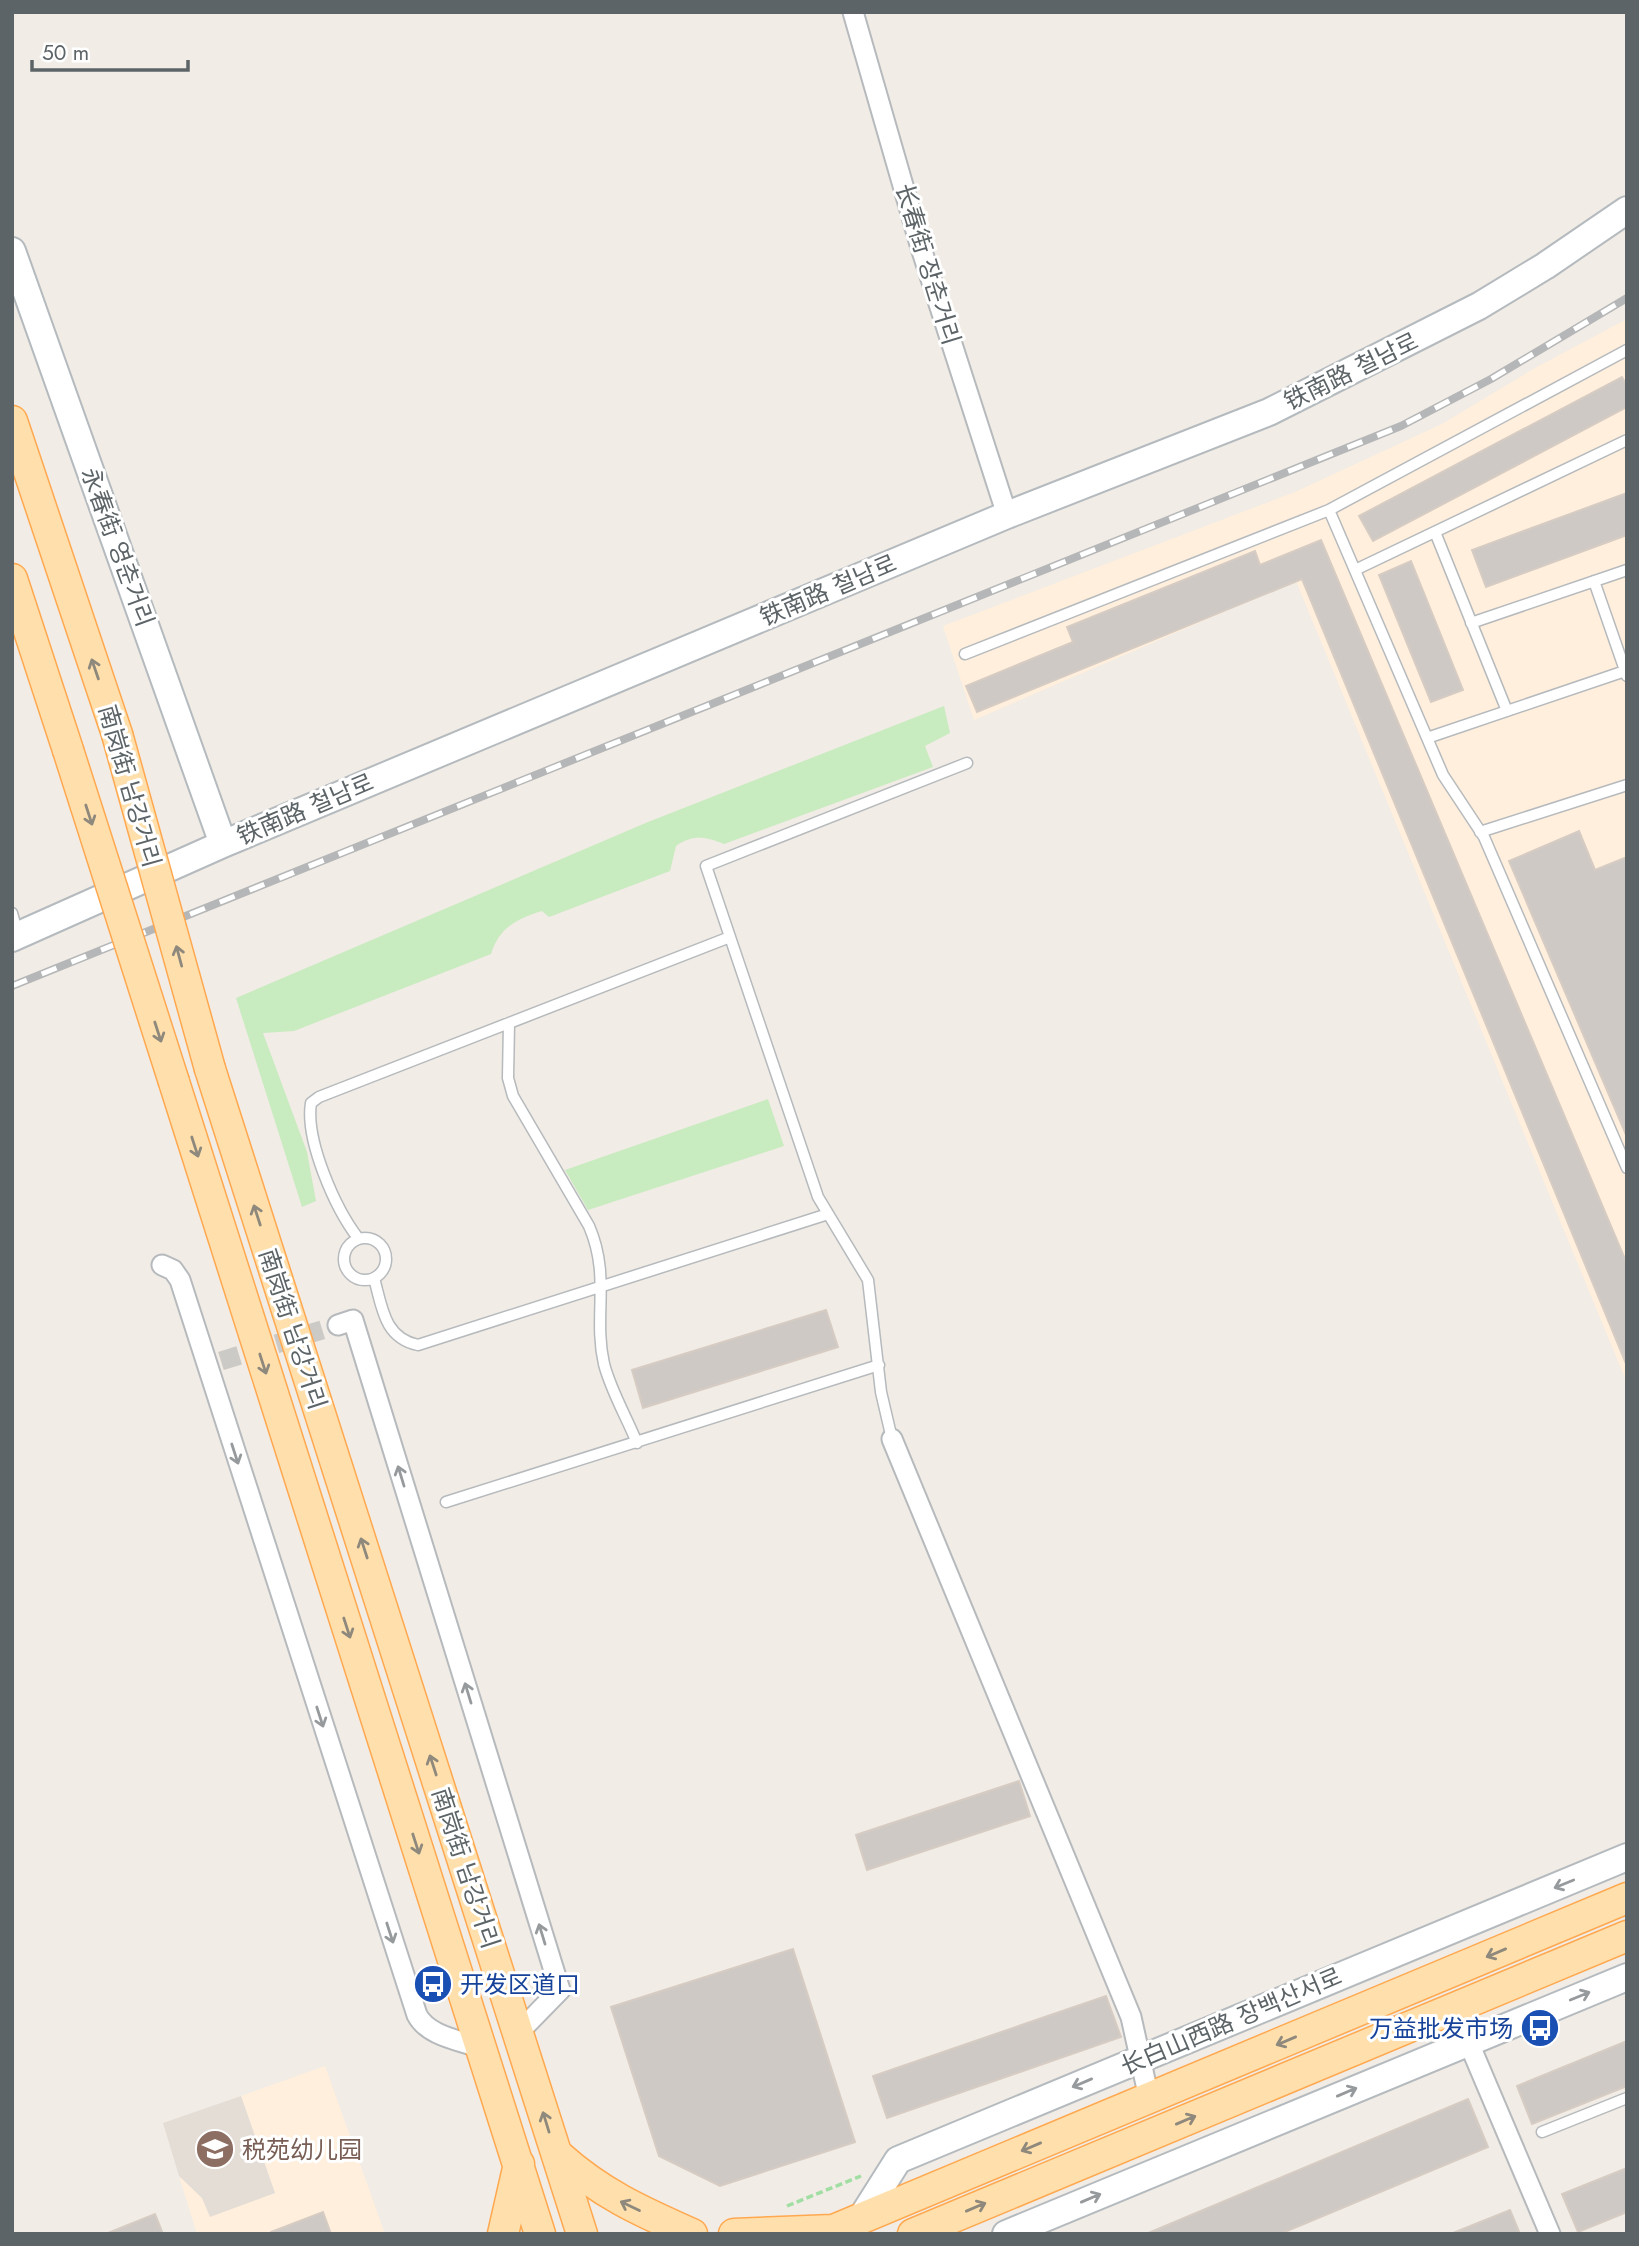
<svg xmlns="http://www.w3.org/2000/svg" width="1639" height="2246" font-family="Jost,'Noto Sans SC','Noto Sans KR',sans-serif">
<style>
.commercial{fill:#ffefdc}
.education{fill:#e3ddd6}
.green{fill:#c9ebc0}
.building{fill:#cec9c4;stroke:#d6ccc3;stroke-width:2}
.lines{fill:none;stroke-linecap:round;stroke-linejoin:round}
.street-tunnel{stroke:#cccac6;stroke-width:19;stroke-dasharray:19 10;stroke-linecap:butt}
.lane-casing{stroke:#b6babd;stroke-width:13}
.street-casing{stroke:#b6babd;stroke-width:23}
.secondary-casing{stroke:#b4babe;stroke-width:30}
.primary-casing{stroke:#ffa850;stroke-width:33}
.path{stroke:#a1dea4;stroke-width:3.5;stroke-dasharray:7 3.5;stroke-linecap:butt}
.lane{stroke:#fff;stroke-width:10}
.street{stroke:#fff;stroke-width:19}
.secondary{stroke:#fff;stroke-width:26}
.primary{stroke:#ffe0ac;stroke-width:30}
.rail-casing{stroke:#b5b6b7;stroke-width:8}
.rail{stroke:#fff;stroke-width:5;stroke-dasharray:16;stroke-linecap:butt}
.primary-bridge-casing{stroke:#ffa850;stroke-width:33;stroke-linecap:butt}
.primary-bridge{stroke:#ffe0ac;stroke-width:30}
.oneway{stroke:#8e897c}
.oneway2{stroke:#969a9c}
.labels{text-anchor:middle;dominant-baseline:central;stroke-width:6;stroke-linejoin:round;paint-order:stroke}
.street-label{font-size:24px;fill:#5d6467;stroke:#fff}
.transit-label{font-size:24px;fill:#164399;stroke:#fff;text-anchor:start}
.education-label{font-size:24px;fill:#785e54;stroke:#fff;text-anchor:start}
</style>
<rect width="100%" height="100%" fill="#f1ece5"/>
<path class="commercial" d="M 1627,319 L 1627,1383 L 1296,581 L 974,720 L 943,626 L 1295,492 L 1442,424 L 1535,368 Z
M 325,2066 L 385,2234 L 197,2234 L 179,2176 L 202,2198 L 275,2194 L 241,2096 Z"/>
<path class="education" d="M 241,2096 L 275,2193 L 210,2217 L 202,2198 L 179,2176 L 163,2123 Z"/>
<path class="green" d="M 944,706 L 950,733 L 925,746 L 933,767 L 724,844 C 706,837 693,834 676,846 L 670,871 L 549,917 L 542,911 C 516,919 499,928 491,954 L 294,1031 L 263,1033 L 307,1152 L 316,1201 L 302,1207 L 236,998 L 648,822 Z
M 768,1099 L 784,1146 L 588,1210 L 565,1170 Z"/>
<path class="building" d="M 1622,377 L 1627,386 L 1627,407 L 1373,541 L 1359,516 Z
M 1627,493 L 1627,535 L 1486,587 L 1472,550 Z
M 1321,540 L 1627,1264 L 1627,1366 L 1302,579 L 977,712 L 966,686 L 1073,642 L 1067,627 L 1255,551 L 1260,565 Z
M 1411,561 L 1463,690 L 1431,702 L 1379,575 Z
M 1579,831 L 1595,870 L 1627,857 L 1627,1137 L 1509,861 Z
M 826,1310 L 838,1347 L 643,1408 L 632,1370 Z
M 1019,1781 L 1030,1816 L 867,1870 L 856,1835 Z
M 793,1949 L 855,2142 L 720,2186 L 659,2156 L 611,2007 Z
M 1106,1996 L 1121,2037 L 887,2118 L 873,2076 Z
M 1627,2041 L 1627,2086 L 1532,2124 L 1517,2086 Z
M 1468,2099 L 1488,2147 L 1280,2234 L 1146,2234 Z
M 1627,2168 L 1627,2212 L 1578,2232 L 1562,2194 Z
M 1510,2210 L 1520,2234 L 1453,2234 L 1453,2233 Z
M 323,2212 L 331,2234 L 271,2234 L 271,2232 Z
M 155,2214 L 163,2234 L 108,2234 L 108,2233 Z"/>
<g class="lines">
<path class="street-tunnel" d="M 221,1361 L 338,1325"/>
<g class="lane-casing">
<path id="lane" d="M 1329,510 L 1443,775 L 1484,837 L 1627,1168
M 1435,532 L 1507,711
M 1355,570 L 1627,440
M 1594,581 L 1627,676
M 1471,623 L 1627,570
M 965,654 L 1329,510 L 1627,350
M 1427,738 L 1625,671
M 1480,832 L 1627,785
M 12,913 L 18,935
M 509,1023 L 508,1078 L 513,1096 L 589,1226 C 611,1277 593,1316 604,1364 C 611,1391 627,1418 637,1443
M344 1259a21 21 0 1 1 42 0a21 21 0 1 1-42 0Z
M 358,1238 C 335,1208 305,1140 311,1103 L 319,1097 L 730,937
M 374,1278 C 382,1307 384,1338 418,1345 L 828,1214
M 892,1439 L 881,1392 L 868,1280 L 818,1197 L 706,866 L 967,763
M 446,1502 L 879,1365
M 1542,2132 L 1627,2098"/>
</g>
<g class="street-casing">
<path id="street" d="M 853,12 L 921,248 L 1007,515
M 162,1265 L 173,1270 L 180,1280 L 417,2015 C 428,2036 459,2040 481,2048
M 338,1325 L 353,1320 L 560,1990 L 519,2032
M 892,1439 L 1131,2017 L 1149,2098
M 1454,2008 L 1550,2234"/>
</g>
<g class="secondary-casing">
<path id="secondary" d="M 12,251 L 223,844
M 12,938 L 223,844 L 1007,515 L 1269,412 L 1479,306 L 1545,266 L 1627,210
M 862,2217 L 898,2160 L 1627,1857
M 1006,2234 L 1627,1977"/>
</g>
<g class="primary-casing">
<path id="primary" d="M 12,421 L 117,734
M 12,579 L 68,750
M 210,1069 L 582,2234
M 174,1082 L 540,2234
M 558,2155 C 600,2193 640,2211 692,2234
M 503,2234 L 519,2164
M 734,2234 L 833,2230
M 824,2234 L 1627,1898
M 913,2234 L 1627,1936"/>
</g>
<path class="path" d="M 787,2206 L 861,2176"/>
<use href="#lane" class="lane"/>
<use href="#street" class="street"/>
<use href="#secondary" class="secondary"/>
<use href="#primary" class="primary"/>
<g class="rail-casing">
<path id="rail" d="M 12,986 L 1401,426 L 1491,379 L 1627,298"/>
</g>
<use href="#rail" class="rail"/>
<g class="primary-bridge-casing">
<path id="primary-bridge" d="M 117,734 L 210,1069
M 68,750 L 174,1082"/>
</g>
<use href="#primary-bridge" class="primary-bridge"/>
</g>
<defs><path id="oneway-shaft" d="M-6 0H5M1.5-3L5.5 0L1.5 3" fill="none" stroke-width="1.6" stroke-linecap="round" stroke-linejoin="round" transform="scale(1.75)"/></defs>
<g class="oneway">
<use href="#oneway-shaft" transform="translate(95 669) rotate(-109)"/>
<use href="#oneway-shaft" transform="translate(89 815) rotate(72)"/>
<use href="#oneway-shaft" transform="translate(179 956) rotate(-105)"/>
<use href="#oneway-shaft" transform="translate(158 1032) rotate(72)"/>
<use href="#oneway-shaft" transform="translate(195 1147) rotate(72)"/>
<use href="#oneway-shaft" transform="translate(257 1215) rotate(-108)"/>
<use href="#oneway-shaft" transform="translate(263 1364) rotate(72)"/>
<use href="#oneway-shaft" transform="translate(364 1548) rotate(-108)"/>
<use href="#oneway-shaft" transform="translate(347 1628) rotate(72)"/>
<use href="#oneway-shaft" transform="translate(433 1765) rotate(-108)"/>
<use href="#oneway-shaft" transform="translate(416 1844) rotate(72)"/>
<use href="#oneway-shaft" transform="translate(1496 1953) rotate(157)"/>
<use href="#oneway-shaft" transform="translate(1286 2041) rotate(157)"/>
<use href="#oneway-shaft" transform="translate(1186 2120) rotate(-23)"/>
<use href="#oneway-shaft" transform="translate(546 2122) rotate(-107)"/>
<use href="#oneway-shaft" transform="translate(1031 2147) rotate(157)"/>
<use href="#oneway-shaft" transform="translate(630 2206) rotate(-154)"/>
<use href="#oneway-shaft" transform="translate(976 2207) rotate(-23)"/>
</g>
<g class="oneway2">
<use href="#oneway-shaft" transform="translate(235 1454) rotate(72)"/>
<use href="#oneway-shaft" transform="translate(401 1476) rotate(-107)"/>
<use href="#oneway-shaft" transform="translate(468 1693) rotate(-107)"/>
<use href="#oneway-shaft" transform="translate(320 1717) rotate(72)"/>
<use href="#oneway-shaft" transform="translate(1564 1884) rotate(158)"/>
<use href="#oneway-shaft" transform="translate(390 1933) rotate(72)"/>
<use href="#oneway-shaft" transform="translate(542 1934) rotate(-107)"/>
<use href="#oneway-shaft" transform="translate(1580 1996) rotate(-22)"/>
<use href="#oneway-shaft" transform="translate(1082 2083) rotate(157)"/>
<use href="#oneway-shaft" transform="translate(1347 2092) rotate(-23)"/>
<use href="#oneway-shaft" transform="translate(1091 2198) rotate(-23)"/>
</g>
<defs>
<g id="bus-disc" transform="scale(2.0125)"><circle r="9.5" fill="#1a4fb4" stroke="#fff"/><path d="M-5-6H5V4H4V6H2V4H-2V6H-4V4H-5ZM-3.5-4V0h7V-4ZM-3.5 1.2v1.5H-2V1.2ZM2 1.2v1.5H3.5V1.2Z" fill="#fff"/></g>
<g id="school-disc" transform="scale(2.0125)"><circle r="9.5" fill="#8d6e63" stroke="#fff"/><path d="M0-5L7-2L0 1L-7-2ZM-4 1L0 2.5L4 1V4Q0 6-4 4Z" fill="#fff"/></g>
</defs>
<g fill-rule="evenodd">
<use href="#bus-disc" x="433" y="1984"/>
<use href="#bus-disc" x="1540" y="2028"/>
<use href="#school-disc" x="215" y="2149"/>
</g>
<g class="labels">
<g class="street-label">
<text transform="translate(928 264) rotate(73)">长春街 장춘거리</text>
<text transform="translate(1351 371) rotate(-26)">铁南路 철남로</text>
<text transform="translate(118 547) rotate(70)">永春街 영춘거리</text>
<text transform="translate(828 590) rotate(-23)">铁南路 철남로</text>
<text transform="translate(130 786) rotate(74)">南岗街 남강거리</text>
<text transform="translate(305 809) rotate(-23)">铁南路 철남로</text>
<text transform="translate(293 1329) rotate(72)">南岗街 남강거리</text>
<text transform="translate(466 1868) rotate(72)">南岗街 남강거리</text>
<text transform="translate(1231 2021) rotate(-23)">长白山西路 장백산서로</text>
</g>
<g class="transit-label">
<text x="460" y="1984">开发区道口</text>
<text x="1513" y="2028" text-anchor="end">万益批发市场</text>
</g>
<g class="education-label">
<text x="242" y="2149">税苑幼儿园</text>
</g>
</g>
<rect width="1639" height="2246" fill="none" stroke="#5d6467" stroke-width="28"/>
<path d="M32 60v10h156v-10" fill="none" stroke="#5d6467" stroke-width="3.5"/>
<text x="42" y="60" font-size="21" fill="#5d6467" stroke="#ffffff" stroke-width="5" paint-order="stroke">50 m</text>
</svg>
